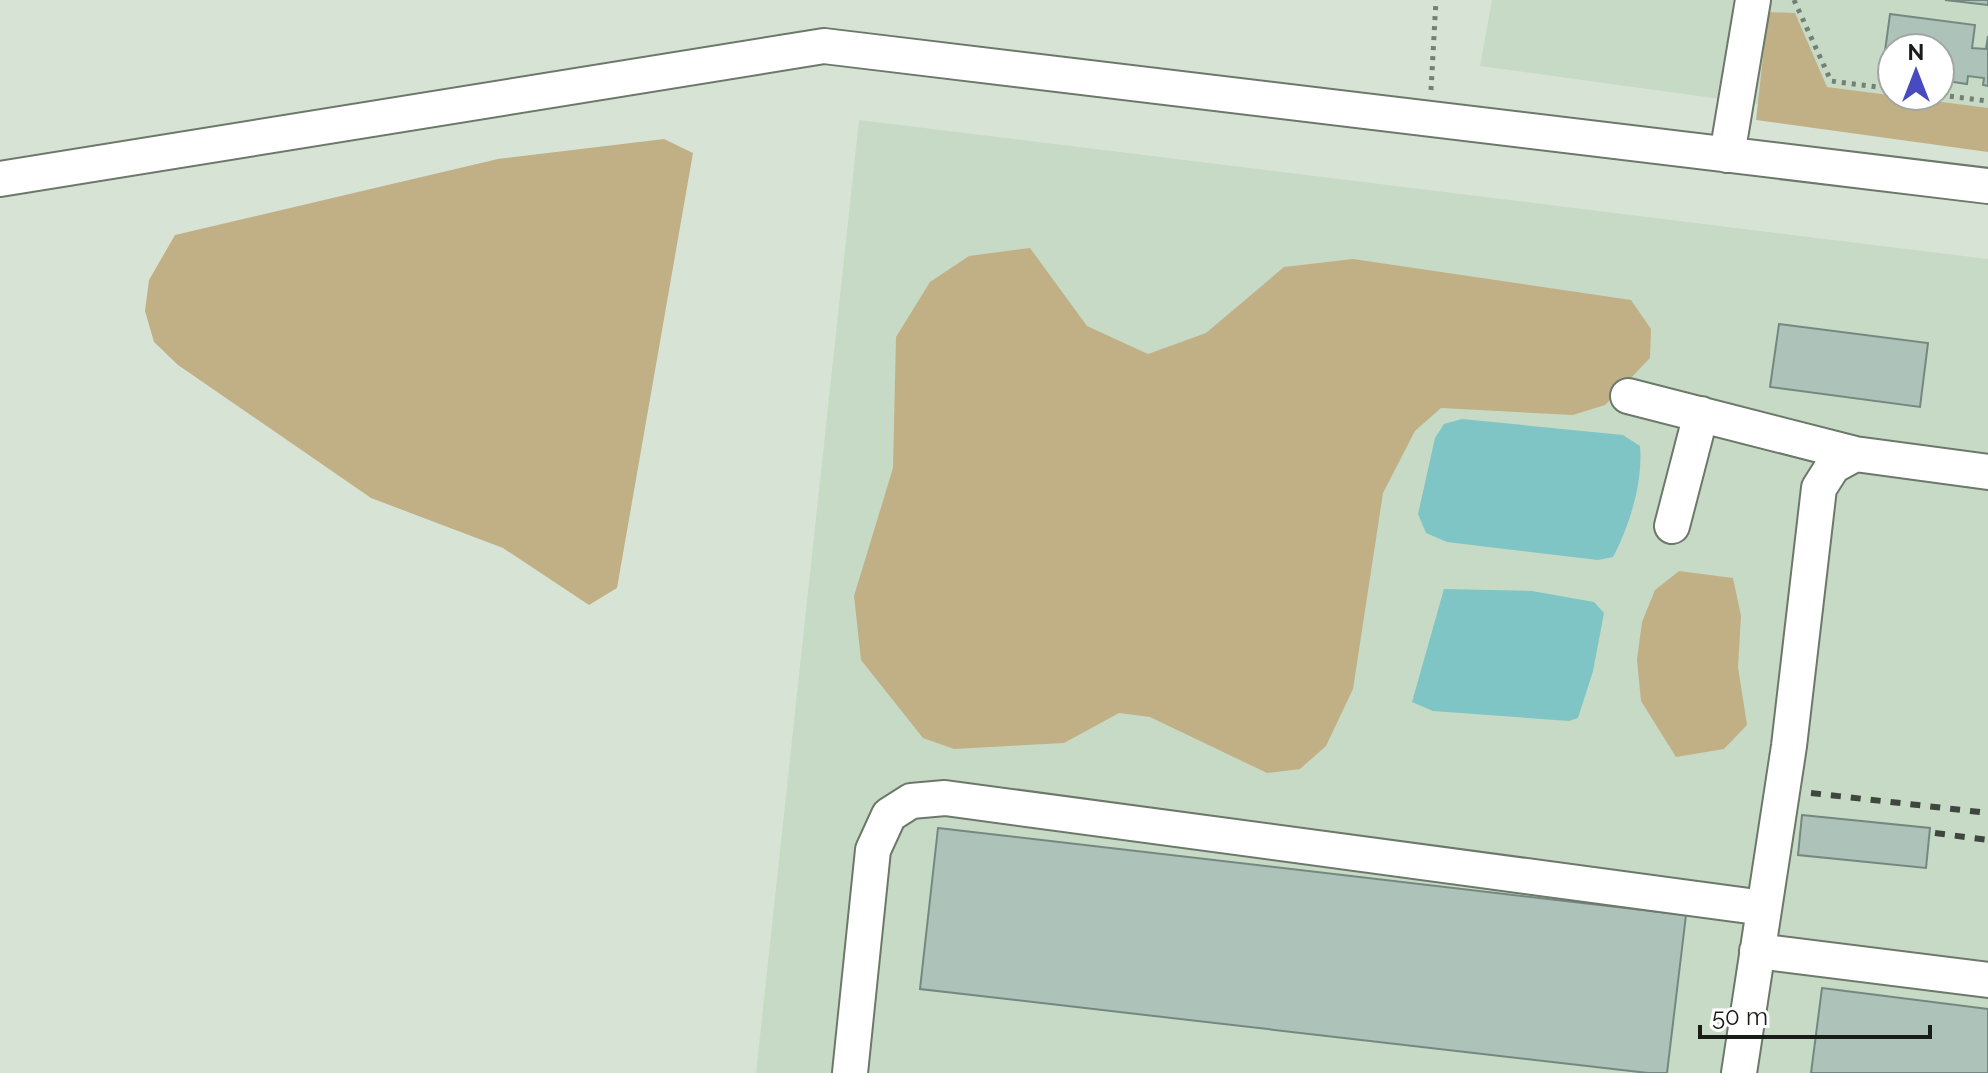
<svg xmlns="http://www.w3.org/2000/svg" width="1988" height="1073" font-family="Raleway,sans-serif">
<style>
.built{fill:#c7dac5;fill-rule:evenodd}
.green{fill:#c1b086}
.water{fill:#7fc5c5}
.building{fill:#adc2b9;stroke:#758880;stroke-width:2}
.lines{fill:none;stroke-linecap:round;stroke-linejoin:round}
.minor-casing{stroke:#6c786a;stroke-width:38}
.path{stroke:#767f75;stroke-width:5;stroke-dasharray:4 6;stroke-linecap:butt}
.minor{stroke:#fff;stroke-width:34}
.rail{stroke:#3f463f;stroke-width:6;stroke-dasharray:10 10;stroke-linecap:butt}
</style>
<rect width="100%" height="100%" fill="#d7e4d5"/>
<path class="built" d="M 1492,0 L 1988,0 L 1988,136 L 1480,66 ZM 1892,48 L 1940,48 L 1940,96 L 1892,96 Z
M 859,120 L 1988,259 L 1988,1073 L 756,1073 Z"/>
<path class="green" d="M 1768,12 L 1795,13 L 1827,87 L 1988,108 L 1988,152 L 1756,120 Z
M 664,139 L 693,153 L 617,588 L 589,605 L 503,548 L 371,498 L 178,365 L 154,342 L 145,311 L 149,280 L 175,235 L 498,159 Z
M 1030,248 L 1087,326 L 1148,354 L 1206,333 L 1284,267 L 1353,259 L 1631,300 L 1651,329 L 1650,358 L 1605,405 L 1573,415 L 1441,408 L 1415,431 L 1383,493 L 1353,689 L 1326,746 L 1300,769 L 1267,773 L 1150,717 L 1119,713 L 1064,743 L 954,749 L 923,738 L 861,660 L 854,596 L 893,468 L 896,337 L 930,282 L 969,256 Z
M 1679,571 L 1733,578 L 1741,616 L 1738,667 L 1747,725 L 1724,749 L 1676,757 L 1641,701 L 1637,660 L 1642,622 L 1655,590 Z"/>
<path class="water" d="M 1462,419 L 1623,435 L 1640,446 C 1643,482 1630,525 1613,557 L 1598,560 L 1447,542 L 1426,533 L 1418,514 L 1435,438 L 1444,424 Z
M 1444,589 L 1532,591 L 1594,602 L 1604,613 L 1593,671 L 1578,718 L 1569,721 L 1433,711 L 1412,702 Z"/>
<path class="building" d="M 1945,0 L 1988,0 L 1988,5 Z
M 1890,14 L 1975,25 L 1972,48 L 1986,49 L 1988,36 L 1988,86 L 1983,85 L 1984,78 L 1968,76 L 1967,84 L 1940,80 L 1940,48 L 1892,48 L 1892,74 L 1882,73 Z
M 1779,324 L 1928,343 L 1920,407 L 1770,387 Z
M 1802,815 L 1930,828 L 1926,868 L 1798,855 Z
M 938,828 L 1686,915 L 1667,1073 L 1648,1073 L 920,989 Z
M 1822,988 L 1988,1009 L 1988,1073 L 1811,1073 Z"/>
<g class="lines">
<g class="minor-casing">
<path id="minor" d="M 1727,155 L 1753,0
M 0,179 L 824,46 L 1988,186
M 1628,396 L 1855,454 L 1988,472
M 1672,526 L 1701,414
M 1757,951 L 1988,980
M 850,1073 L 873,850 L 889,815 L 911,801 L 945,798 L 1764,908
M 1739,1073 L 1789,746 L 1819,488 L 1833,466 L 1855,454"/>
</g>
<path class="path" d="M 1794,0 L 1831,81 L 1892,89
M 1431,90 L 1436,0
M 1940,95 L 1988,101"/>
<use href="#minor" class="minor"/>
<path class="rail" d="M 1811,793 L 1988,813
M 1935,833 L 1988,840"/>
</g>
<g transform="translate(1916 72)"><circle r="38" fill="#ffffff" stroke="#a3a5a3" stroke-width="2"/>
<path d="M0-6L14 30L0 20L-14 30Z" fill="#484ac0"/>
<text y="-12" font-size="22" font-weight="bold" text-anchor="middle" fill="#181d18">N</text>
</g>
<path d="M1700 1025v12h230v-12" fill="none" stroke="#181d18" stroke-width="4"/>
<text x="1712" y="1025" font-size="24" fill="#181d18" stroke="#ffffff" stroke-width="6" paint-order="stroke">50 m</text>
</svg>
